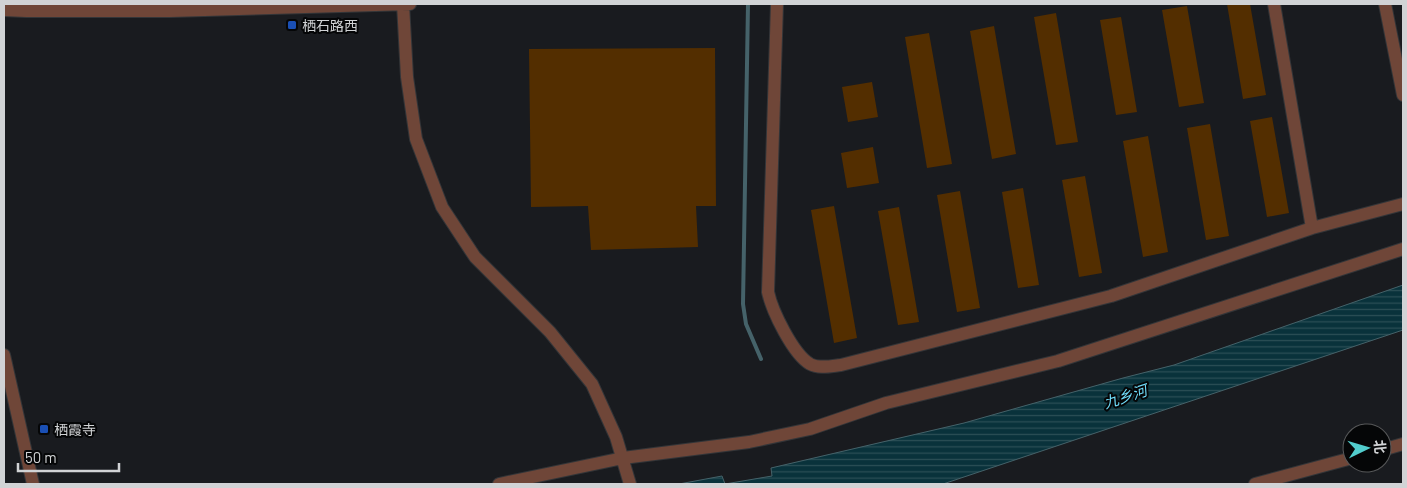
<svg xmlns="http://www.w3.org/2000/svg" width="1407" height="488" font-family="Barlow,'Noto Sans SC',sans-serif">
<style>
.water{fill:url(#water-rules);stroke:#456269}
.lines{fill:none;stroke-linecap:round;stroke-linejoin:round}
.stream{stroke:#456269;stroke-width:4}
.building{fill:#532e00}
.minor-casing{stroke:#333538;stroke-width:14}
.minor{stroke:#6f4638;stroke-width:12}
.transit-dot{fill:#1a4fb4;stroke:#050607;stroke-width:2}
.labels{text-anchor:middle;dominant-baseline:central;stroke-width:4;stroke-linejoin:round;paint-order:stroke}
.poi-label{font-size:14px;fill:#d1d3d5;stroke:#050607;text-anchor:start}
.water-label{font-size:15px;font-style:italic;fill:#70ddfa;stroke:#050607}
</style>
<defs>
<pattern id="water-rules" width="6" height="5" patternUnits="userSpaceOnUse" patternTransform="scale(1.25)"><rect width="6" height="5" fill="#09323b"/><path d="M0 2.5h6" fill="none" stroke="#2c4f56"/></pattern>
</defs>
<rect width="100%" height="100%" fill="#191b1f"/>
<path class="water" d="M 1403,285 L 1403,330 L 943,484 L 679,484 L 722,476 L 725,484 L 772,476 L 771,468 L 964,423 L 1123,378 L 1174,365 Z"/>
<g class="lines">
<path class="stream" d="M 748,4 L 743,304 L 746,324 L 761,359"/>
</g>
<path class="building" d="M 1227,4 L 1250,4 L 1266,95 L 1243,99 Z
M 1187,6 L 1204,103 L 1179,107 L 1162,10 Z
M 1056,13 L 1078,142 L 1056,145 L 1034,17 Z
M 1121,17 L 1137,112 L 1116,115 L 1100,20 Z
M 994,26 L 1016,154 L 992,159 L 970,31 Z
M 929,33 L 952,164 L 927,168 L 905,37 Z
M 715,48 L 716,206 L 696,206 L 698,247 L 591,250 L 588,206 L 531,207 L 529,49 Z
M 872,82 L 878,117 L 848,122 L 842,87 Z
M 1272,117 L 1289,213 L 1267,217 L 1250,121 Z
M 1210,124 L 1229,236 L 1206,240 L 1187,128 Z
M 1148,136 L 1168,252 L 1143,257 L 1123,141 Z
M 873,147 L 879,183 L 847,188 L 841,153 Z
M 1085,176 L 1102,273 L 1079,277 L 1062,180 Z
M 1023,188 L 1039,285 L 1018,288 L 1002,192 Z
M 960,191 L 980,308 L 957,312 L 937,195 Z
M 834,206 L 857,338 L 834,343 L 811,210 Z
M 899,207 L 919,322 L 898,325 L 878,211 Z"/>
<g class="lines">
<g class="minor-casing">
<path id="minor" d="M 403,4 L 407,77 L 416,139 L 442,207 L 475,257 L 550,332 L 592,384 L 616,437 L 630,484
M 777,4 L 768,292 C 772,311 793,354 810,364 C 819,369 831,366 841,365 L 1111,296 L 1312,228 L 1403,204
M 1274,4 L 1312,228
M 1385,4 L 1403,95
M 4,10 L 26,11 L 170,11 L 410,4
M 4,355 L 33,484
M 1382,450 L 1403,444
M 499,484 L 623,458 L 749,442 L 810,429 L 886,403 L 1058,361 L 1403,249
M 1255,484 L 1352,458"/>
</g>
<use href="#minor" class="minor"/>
</g>
<g class="transit-dot">
<rect x="287" y="20" width="10" height="10" rx="2.5"/>
<rect x="39" y="424" width="10" height="10" rx="2.5"/>
</g>
<g class="labels">
<g class="poi-label">
<text x="302" y="25">栖石路西</text>
<text x="54" y="429">栖霞寺</text>
</g>
<g class="water-label">
<text transform="translate(1125 396) rotate(-18)">九乡河</text>
</g>
</g>
<rect width="1407" height="488" fill="none" stroke="#d1d3d5" stroke-width="10"/>
<g transform="translate(1367 448) rotate(85)"><circle r="24" fill="#050607" stroke="#575859"/>
<path d="M0-4L9 19L0 12L-9 19Z" fill="#52cdcd"/>
<text y="-8" font-size="14" font-weight="bold" text-anchor="middle" fill="#d1d3d5">北</text>
</g>
<path d="M18 463v8h101v-8" fill="none" stroke="#d1d3d5" stroke-width="2.5"/>
<text x="25" y="463" font-size="15" fill="#d1d3d5" stroke="#050607" stroke-width="4" paint-order="stroke">50 m</text>
</svg>
